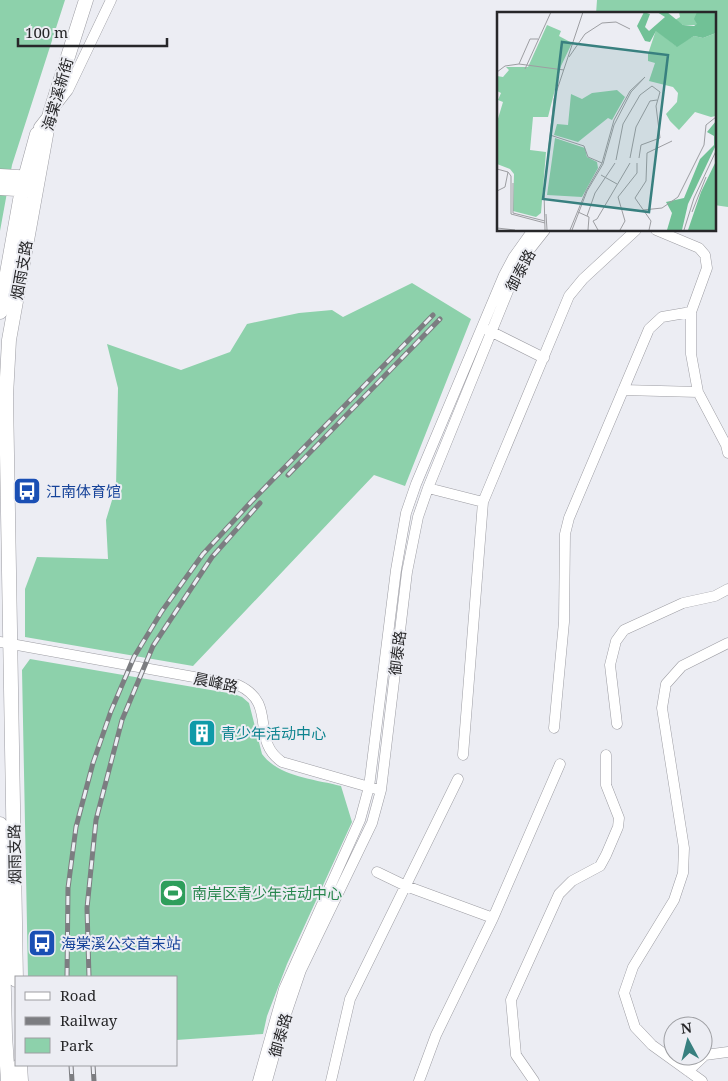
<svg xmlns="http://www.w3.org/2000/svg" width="728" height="1081" font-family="'Noto Serif','Noto Sans SC',serif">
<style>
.green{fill:#8dd1ab}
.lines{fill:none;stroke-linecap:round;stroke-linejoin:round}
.minor-casing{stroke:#9d9da3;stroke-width:11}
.major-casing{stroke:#9d9da3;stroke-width:15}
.minor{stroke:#fff;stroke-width:10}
.major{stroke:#fff;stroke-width:14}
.rail-casing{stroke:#7c7d81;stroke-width:5}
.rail{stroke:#ecedf3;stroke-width:3;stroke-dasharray:9;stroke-linecap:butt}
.labels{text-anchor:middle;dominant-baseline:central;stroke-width:4;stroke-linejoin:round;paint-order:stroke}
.street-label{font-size:15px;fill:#272729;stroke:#ecedf3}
.transit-label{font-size:15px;fill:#164399;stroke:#ecedf3;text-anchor:start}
.culture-label{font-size:15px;fill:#0d838f;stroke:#ecedf3;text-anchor:start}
.leisure-label{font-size:15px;fill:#27864d;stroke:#ecedf3;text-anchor:start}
.inset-road{fill:none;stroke:#9d9ea2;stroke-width:1}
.view{fill:#38807f;fill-opacity:0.15;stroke:#38807f;stroke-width:2.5}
.inset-edge{fill:none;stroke:#272729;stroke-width:2.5}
</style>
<rect width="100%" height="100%" fill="#ecedf3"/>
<path class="green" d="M 0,0 L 65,0 L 12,165 L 0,231 Z
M 597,0 L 728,0 L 728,207 L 714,205 L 714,14 L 596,14 Z
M 412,283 L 471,319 L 405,486 L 374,475 L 193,666 L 25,637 L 25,589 L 37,557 L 108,559 L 106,520 L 116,487 L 118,388 L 107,344 L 181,370 L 230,352 L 247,324 L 299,313 L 332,310 L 343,317 Z
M 30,659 L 234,694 L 242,697 L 249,703 L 262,754 C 279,777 314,779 341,786 L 352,822 L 287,964 L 267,1016 L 263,1034 L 176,1040 L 176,977 L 28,977 L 22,670 Z"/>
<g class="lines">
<g class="minor-casing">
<path id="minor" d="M 39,127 L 68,90 L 111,0
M 656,230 L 699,248 L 705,255 L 707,268 L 691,312 L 691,354 L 698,392 L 726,445 L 728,453
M 488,330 L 544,358
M 623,390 L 698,392
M 428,488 L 483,502
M 0,642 L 238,685 C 279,704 249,739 282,762 L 376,789
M 617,724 L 610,665 L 616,641 L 624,630 L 683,603 L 715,596 L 728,589
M 554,728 L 564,622 L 565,534 L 569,518 L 649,329 L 662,317 L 691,312
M 463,755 L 483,502 L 569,296 L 583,279 L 636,230
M 377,872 L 406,886 L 493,918
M 688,1071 L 705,1055 L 728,1052
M 258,1081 L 284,989 L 360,820 L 369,787 L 396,570 L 406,513 L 416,484 L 504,275 L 513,258 L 533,230
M 267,1081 L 284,1020 L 301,970 L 372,823 L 381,790 L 407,572 L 418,517 L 428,488 L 512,281 L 530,249 L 545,230
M 331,1081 L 350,999 L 458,779
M 419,1081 L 436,1035 L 493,918 L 560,764
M 534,1081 L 516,1055 L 511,1000 L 559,894 L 572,881 L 600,866 L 606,855 L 618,827 L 619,818 L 606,785 L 606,755
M 702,1081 L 652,1045 L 635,1027 L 624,993 L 633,967 L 674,900 L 683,873 L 684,848 L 662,708 L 666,684 L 682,666 L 728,643"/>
</g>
<g class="major-casing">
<path id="major" d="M 0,176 L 34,178
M 0,188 L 32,190
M 0,312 L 22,189 L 37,134
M 0,824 L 5,1035 L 8,1081
M 16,980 L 6,396 L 9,340 L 50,113 L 86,0
M 20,1065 L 21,1081"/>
</g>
<use href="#minor" class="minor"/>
<use href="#major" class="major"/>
<g class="rail-casing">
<path id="rail" d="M 288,475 L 440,319
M 67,977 L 68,888 L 76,827 L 93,763 L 111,711 L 134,657 L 162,611 L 203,554 L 251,502 L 433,315
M 89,977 L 87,908 L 96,820 L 122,720 L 153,646 L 212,557 L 260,503
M 71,1065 L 72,1081
M 93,1065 L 94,1081"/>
</g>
<use href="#rail" class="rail"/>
</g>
<defs>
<g id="bus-square" transform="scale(1.4375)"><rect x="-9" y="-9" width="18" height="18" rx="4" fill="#1a4fb4" stroke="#ecedf3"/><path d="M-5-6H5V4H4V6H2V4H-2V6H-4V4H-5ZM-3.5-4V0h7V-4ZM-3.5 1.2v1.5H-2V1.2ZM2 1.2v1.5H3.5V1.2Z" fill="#fff"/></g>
<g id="building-square" transform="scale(1.4375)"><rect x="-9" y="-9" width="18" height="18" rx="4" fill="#0f9aa8" stroke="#ecedf3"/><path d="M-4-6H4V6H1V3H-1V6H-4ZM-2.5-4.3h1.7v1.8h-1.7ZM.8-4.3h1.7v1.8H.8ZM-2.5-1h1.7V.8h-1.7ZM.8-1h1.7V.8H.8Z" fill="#fff"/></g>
<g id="stadium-square" transform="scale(1.4375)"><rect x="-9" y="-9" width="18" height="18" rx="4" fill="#2e9e5b" stroke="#ecedf3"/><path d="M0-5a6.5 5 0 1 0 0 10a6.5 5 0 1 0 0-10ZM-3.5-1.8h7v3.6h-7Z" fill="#fff"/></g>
</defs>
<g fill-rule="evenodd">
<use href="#bus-square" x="27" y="491"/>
<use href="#building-square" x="202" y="733"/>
<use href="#stadium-square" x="173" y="893"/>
<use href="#bus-square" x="42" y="943"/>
</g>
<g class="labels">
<g class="street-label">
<text transform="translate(57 94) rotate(-74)">海棠溪新街</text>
<text transform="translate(21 270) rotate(-80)">烟雨支路</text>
<text transform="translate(520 270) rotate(-62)">御泰路</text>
<text transform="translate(397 653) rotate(-83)">御泰路</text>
<text transform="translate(216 682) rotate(12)">晨峰路</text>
<text transform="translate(14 854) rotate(-91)">烟雨支路</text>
<text transform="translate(280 1035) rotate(-74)">御泰路</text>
</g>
<g class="transit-label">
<text x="46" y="491">江南体育馆</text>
<text x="61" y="943">海棠溪公交首末站</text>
</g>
<g class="culture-label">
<text x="221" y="733">青少年活动中心</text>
</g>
<g class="leisure-label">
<text x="192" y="893">南岸区青少年活动中心</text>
</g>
</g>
<g transform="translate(497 12)">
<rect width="219" height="219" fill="#ecedf3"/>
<path d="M 182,0 L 200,0 L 200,13 L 186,13 L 178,8 L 183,5 ZM 50,13 L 64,19 L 62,24 L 75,31 L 64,54 L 51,105 L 36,105 L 33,138 L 49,140 L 44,201 L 39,205 L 16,199 L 17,162 L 13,157 L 0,152 L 0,110 L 6,90 L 1,88 L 4,81 L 0,79 L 0,64 L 6,65 L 12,58 L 9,55 L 31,55 ZM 159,18 L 179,34 L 197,24 L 206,26 L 219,21 L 219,104 L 214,105 L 198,100 L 182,118 L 173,109 L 169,102 L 180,90 L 181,81 L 176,75 L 152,69 L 158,51 L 151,49 L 151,42 ZM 120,78 L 128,85 L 115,108 L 111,106 L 81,130 L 57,123 L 60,112 L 71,113 L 74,82 L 85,87 L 95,81 ZM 58,126 L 88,136 L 90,145 L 100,150 L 101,156 L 85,185 L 50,183 Z" fill="#8dd1ab"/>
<path d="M 147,0 L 153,2 L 148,15 L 152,19 L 168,5 L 160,0 L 170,0 L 186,13 L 197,14 L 200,12 L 197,7 L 200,0 L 219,0 L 219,21 L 206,26 L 197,24 L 180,35 L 159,19 L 153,30 L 148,29 L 140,14 ZM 219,109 L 219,133 L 191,192 L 185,218 L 170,218 L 175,201 L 169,190 L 187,186 L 203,147 L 217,133 L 217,124 L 210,120 ZM 219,149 L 219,218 L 191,218 L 204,180 Z" fill="#71c196"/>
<path class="inset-road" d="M 72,45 L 88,22 L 105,11 L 119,10 L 133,17M 22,52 L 33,27 L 41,27M 28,57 L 54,0M 0,60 L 8,54 L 22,52 L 67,58M 53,123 L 87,134 L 91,145 L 105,151M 133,146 L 139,115 L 153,89 L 160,88M 119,148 L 126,112 L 143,83 L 155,74 L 163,80 L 159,94 L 163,126 L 144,133 L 142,146M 0,157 L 11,160 L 14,164 L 14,202 L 48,211M 104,163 L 120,172M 16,171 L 16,201 L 48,209M 0,179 L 8,175 L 11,160M 146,198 L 165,196 L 181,185 L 207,133 L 209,113 L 219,105M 81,200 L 92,205 L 91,218M 195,200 L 209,165M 49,202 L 50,218M 90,204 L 98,181 L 118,151M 0,216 L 18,218M 48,218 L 47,180 L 57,87 L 86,0M 73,218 L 89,179 L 105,151 L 117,108 L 133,79 L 148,65 L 134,80 L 117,113 L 106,152 L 90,179 L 75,218M 101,218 L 96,209 L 100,207 L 133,151M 123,218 L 128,209 L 121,185 L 140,161 L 140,151M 152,218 L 154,209 L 138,186 L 149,169 L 150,141 L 175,129M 187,218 L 197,186 L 219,139"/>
<path class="view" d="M 65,30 L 171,43 L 152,200 L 46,187 Z"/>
<rect width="219" height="219" class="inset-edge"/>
</g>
<rect x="15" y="976" width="162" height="90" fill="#ecedf3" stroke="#9d9ea2"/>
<rect x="25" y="992" width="25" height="8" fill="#ffffff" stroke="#9d9ea2"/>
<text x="60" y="1001" font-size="15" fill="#272729">Road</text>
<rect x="25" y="1017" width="25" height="8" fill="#7c7d81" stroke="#9d9ea2"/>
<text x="60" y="1026" font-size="15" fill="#272729">Railway</text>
<rect x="25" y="1038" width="25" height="15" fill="#8dd1ab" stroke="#9d9ea2"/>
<text x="60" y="1051" font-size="15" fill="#272729">Park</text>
<g transform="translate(688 1041) rotate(353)"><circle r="24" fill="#ecedf3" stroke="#9d9ea2"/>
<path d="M0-4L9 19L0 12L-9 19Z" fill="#38807f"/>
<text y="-8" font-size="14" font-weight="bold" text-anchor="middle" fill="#272729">N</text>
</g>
<path d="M18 38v8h149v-8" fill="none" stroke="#272729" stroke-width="2.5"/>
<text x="25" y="38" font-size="15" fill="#272729" stroke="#ecedf3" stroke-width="4" paint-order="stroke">100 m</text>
</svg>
